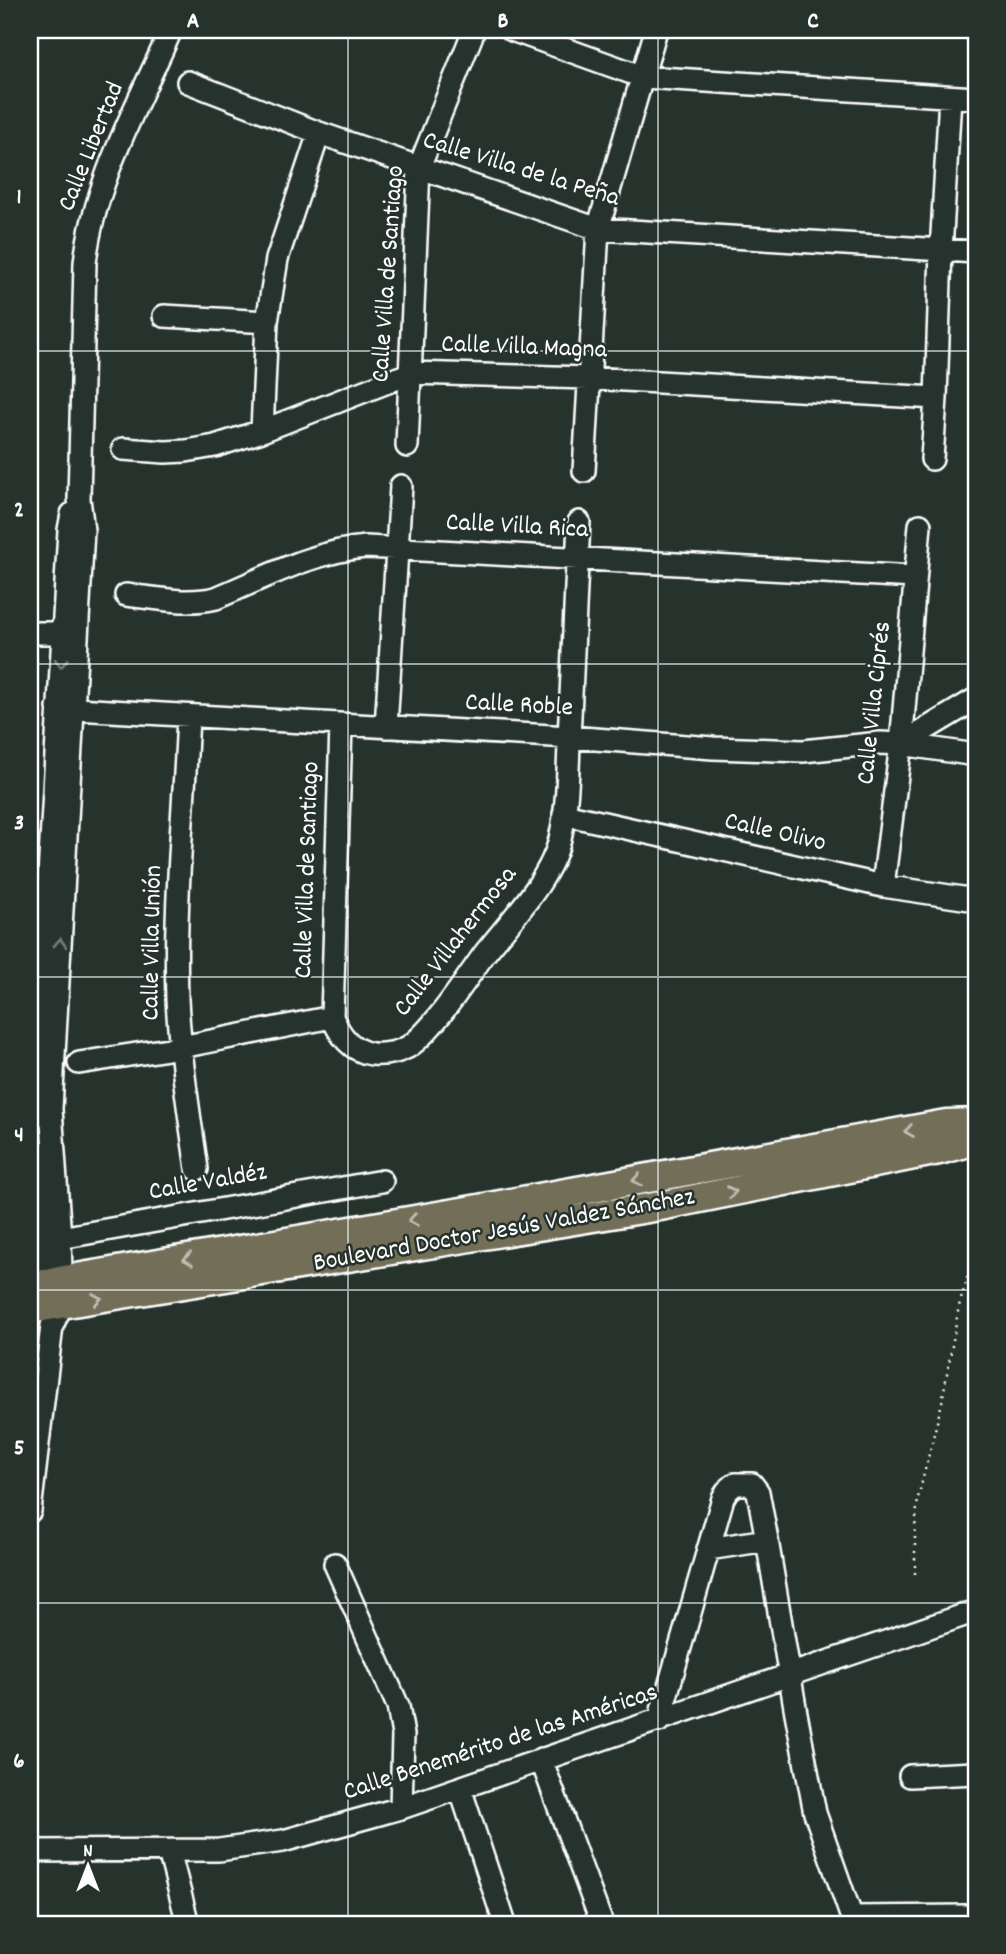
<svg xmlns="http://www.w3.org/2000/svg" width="1006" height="1954" font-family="Dekko,sans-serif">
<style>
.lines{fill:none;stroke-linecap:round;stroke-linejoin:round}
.minor-casing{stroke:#fff;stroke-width:26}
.major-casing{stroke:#fff;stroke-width:33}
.path{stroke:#fff;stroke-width:2.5;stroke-dasharray:2 5;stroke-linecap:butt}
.minor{stroke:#26332d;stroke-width:21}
.major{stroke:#726e59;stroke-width:28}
.oneway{stroke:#727a76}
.oneway2{stroke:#c0beb4}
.grid{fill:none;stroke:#fff;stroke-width:2;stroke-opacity:0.55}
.labels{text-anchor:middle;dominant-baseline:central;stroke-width:5;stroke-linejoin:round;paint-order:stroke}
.street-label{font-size:26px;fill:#fff;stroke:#26332d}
.neatline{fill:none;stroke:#fff;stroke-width:2.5}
.grid-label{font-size:23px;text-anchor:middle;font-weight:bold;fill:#fff}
</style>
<rect width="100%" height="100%" fill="#26332d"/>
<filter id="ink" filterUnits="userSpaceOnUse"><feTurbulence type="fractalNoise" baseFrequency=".0143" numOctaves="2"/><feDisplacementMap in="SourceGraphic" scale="14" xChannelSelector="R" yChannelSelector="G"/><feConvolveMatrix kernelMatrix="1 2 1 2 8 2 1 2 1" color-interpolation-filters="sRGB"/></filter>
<g filter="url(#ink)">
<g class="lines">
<g class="minor-casing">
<path id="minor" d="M 512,30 L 643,77 L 976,98
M 188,82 L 319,133 L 598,229 L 976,252
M 164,316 L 267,322
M 262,431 L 267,322 L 277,259 L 319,133
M 407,446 L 419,168 L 474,30
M 123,449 L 165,452 L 186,451 L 215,446 L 262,431 L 411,373 L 589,378 L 936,398
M 932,459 L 936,398 L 941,251 L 950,97
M 584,471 L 598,229 L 656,30
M 126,595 C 157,598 186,605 216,598 C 264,578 314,551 366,547 L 915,577
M 30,633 L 62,633
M 58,708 L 569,737 L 713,748 L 803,751 L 880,743 L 901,744 L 976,755
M 188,716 C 184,810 174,905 177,999 C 180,1056 189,1113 197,1169
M 341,725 L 332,1017 C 340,1035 351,1051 372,1054 C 384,1055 397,1053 408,1047 C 432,1032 467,978 485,953 C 510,921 551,879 560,839 C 569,800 568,757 570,717 C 573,652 576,587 579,522
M 386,727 L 401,486
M 901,744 L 976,699
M 564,814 L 883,886 L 976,900
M 883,886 L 901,744 L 920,525
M 79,1063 L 181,1047 L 332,1017
M 38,1114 L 38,1067 L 69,530 L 72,514
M 39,1153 L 46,1295
M 49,1240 L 382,1181
M 30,1511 L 52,1326 L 62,1304 L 60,1238 L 51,1109 L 83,530 L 79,499 L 85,263 C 94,181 138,105 171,30
M 708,1549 L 767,1540
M 335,1564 L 398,1706 L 403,1735 L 401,1808
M 659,1721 L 723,1498 L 727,1491 L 735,1484 L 752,1484 L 758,1492 L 767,1540 L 796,1713 L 815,1813 L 854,1924
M 541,1759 L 602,1924
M 910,1776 L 976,1773
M 460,1788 L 505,1924
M 30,1851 L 219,1850 L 283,1841 L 401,1808 L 976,1611
M 169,1851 L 188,1924
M 851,1917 L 967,1916"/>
</g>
<g class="major-casing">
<path id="major" d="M 30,1286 L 473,1210 L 946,1124 L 976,1123
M 30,1309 L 660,1206 L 939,1150 L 976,1140"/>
</g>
<path class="path" d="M 915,1574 L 915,1529 L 918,1498 L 942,1402 L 959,1306 L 976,1247"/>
<use href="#minor" class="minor"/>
<use href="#major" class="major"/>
</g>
<defs><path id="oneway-chevron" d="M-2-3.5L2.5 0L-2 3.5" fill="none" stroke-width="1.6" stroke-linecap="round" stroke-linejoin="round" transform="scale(1.75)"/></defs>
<g class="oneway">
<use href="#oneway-chevron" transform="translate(61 663) rotate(93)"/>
<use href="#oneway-chevron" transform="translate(60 943) rotate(-87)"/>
</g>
<g class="oneway2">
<use href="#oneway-chevron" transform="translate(909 1131) rotate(170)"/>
<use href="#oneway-chevron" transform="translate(637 1180) rotate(170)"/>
<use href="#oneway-chevron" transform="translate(732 1192) rotate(-11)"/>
<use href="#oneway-chevron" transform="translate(413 1220) rotate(170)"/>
<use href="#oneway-chevron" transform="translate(188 1259) rotate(170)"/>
<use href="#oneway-chevron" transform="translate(97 1299) rotate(-9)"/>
</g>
</g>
<path class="grid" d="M 348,30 L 348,1924M 658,30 L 658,1924M 30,351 L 976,351M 30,664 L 976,664M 30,977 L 976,977M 30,1290 L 976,1290M 30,1603 L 976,1603"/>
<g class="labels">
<g class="street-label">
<text transform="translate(92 147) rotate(-68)">Calle Libertad</text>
<text transform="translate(521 170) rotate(17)">Calle Villa de la Peña</text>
<text transform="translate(389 274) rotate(-86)">Calle Villa de Santiago</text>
<text transform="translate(524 348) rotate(2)">Calle Villa Magna</text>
<text transform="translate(517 527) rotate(3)">Calle Villa Rica</text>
<text transform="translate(875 703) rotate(-84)">Calle Villa Ciprés</text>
<text transform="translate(519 706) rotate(3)">Calle Roble</text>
<text transform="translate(775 833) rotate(13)">Calle Olivo</text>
<text transform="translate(308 870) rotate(-88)">Calle Villa de Santiago</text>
<text transform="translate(456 942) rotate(-52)">Calle Villahermosa</text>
<text transform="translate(153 943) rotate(-89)">Calle Villa Unión</text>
<text transform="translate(208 1183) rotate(-10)">Calle Valdéz</text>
<text transform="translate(504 1231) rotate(-10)">Boulevard Doctor Jesús Valdez Sánchez</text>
<text transform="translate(501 1743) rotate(-18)">Calle Benemérito de las Américas</text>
</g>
</g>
<rect width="1006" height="1954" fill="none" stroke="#26332d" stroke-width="77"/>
<g transform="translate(88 1866)" stroke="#26332d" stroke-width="5" paint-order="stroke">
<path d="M0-5L12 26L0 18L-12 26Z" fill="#ffffff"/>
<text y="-10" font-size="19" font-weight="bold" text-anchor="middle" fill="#ffffff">N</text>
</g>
<rect x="38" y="38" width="930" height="1878" class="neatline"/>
<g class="grid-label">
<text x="193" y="27">A</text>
<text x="503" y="27">B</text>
<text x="813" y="27">C</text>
<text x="19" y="203">1</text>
<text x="19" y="516">2</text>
<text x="19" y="829">3</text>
<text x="19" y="1141">4</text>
<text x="19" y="1454">5</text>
<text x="19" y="1767">6</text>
</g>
</svg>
